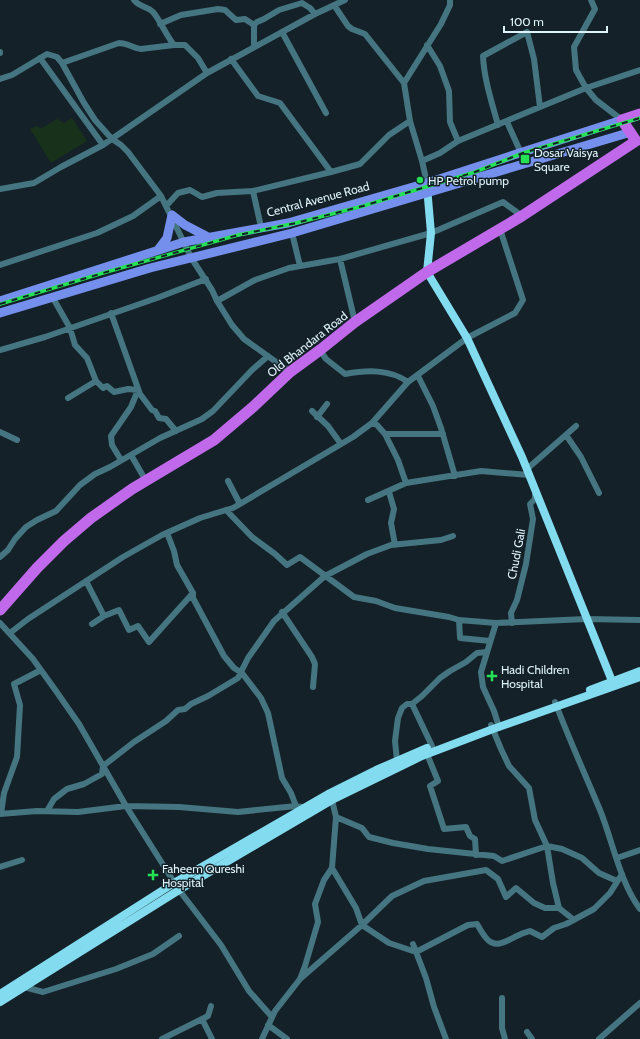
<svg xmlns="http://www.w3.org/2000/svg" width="640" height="1039" font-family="Cabin,sans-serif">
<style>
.green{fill:#18311b}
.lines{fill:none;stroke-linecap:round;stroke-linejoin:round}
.street{stroke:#457580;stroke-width:6}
.secondary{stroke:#82dbee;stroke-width:8}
.primary{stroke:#748fec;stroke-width:9}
.highway{stroke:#c169eb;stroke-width:11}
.rail-casing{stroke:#24e254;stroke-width:3.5}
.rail{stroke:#142128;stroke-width:2;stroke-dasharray:6;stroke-linecap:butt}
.poi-dot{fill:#24e254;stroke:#142128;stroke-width:1.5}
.labels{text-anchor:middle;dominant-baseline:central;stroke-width:3;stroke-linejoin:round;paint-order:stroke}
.poi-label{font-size:12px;fill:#dff3fb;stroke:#142128;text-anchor:start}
.street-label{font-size:12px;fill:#dff3fb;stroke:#142128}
</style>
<rect width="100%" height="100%" fill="#142128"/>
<path class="green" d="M 72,118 L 87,141 L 51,163 L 30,129 L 36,126 L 42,128 L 57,119 L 64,123 Z"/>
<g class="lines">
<path class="street" d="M 134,0 C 139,7 147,6 153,12 C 160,20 166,35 174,45
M 591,0 L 595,9 L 574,47 L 576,70 L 586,88 L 640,70
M 334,5 L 348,26 L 352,29 L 365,34 L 404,83
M 160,24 L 181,15 L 218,9 L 225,10 L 236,20 L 245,19 L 254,25
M 282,32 L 326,113
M 427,45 L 440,66 L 449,91 L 450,122 L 458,141
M 254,47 L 254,25 L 257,22 L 264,19 L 279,10 L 302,3 L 310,8 L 315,14
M 0,52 L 0,53
M 40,58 L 103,145
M 231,59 L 258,96 L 280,103 L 331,172
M 62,63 L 119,43 C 127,43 133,48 141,49 L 174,45 L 185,45 L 198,58 L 207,73
M 0,79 L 12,75 L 47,54 L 57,57 L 62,63 L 84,103 L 95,120 L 112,139 L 121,145 L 128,152 L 161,196
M 410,121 L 404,83 L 441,24 L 450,5 L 450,0
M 507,122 L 521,153
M 498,125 C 492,103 484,79 483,56 L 527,32 L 534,59 L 540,107
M 427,183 L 422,161 L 440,153 L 458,141 L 586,88 L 596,100 L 622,120
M 0,189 L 34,183 L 61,167 L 103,145 L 207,73 L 315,14 L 345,0
M 167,205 L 178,193 L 190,190 L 202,197 L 217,193 L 253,191
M 261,227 L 253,191 L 331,172 L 360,164 L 389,135 L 410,121 L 422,161
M 292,233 L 300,266
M 340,259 L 355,322
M 0,265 L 97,233 L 133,216 L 161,196 L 192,259 L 212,290 L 217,301 L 255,280 L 289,268 L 340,259 L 431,233 L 503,202 L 522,216
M 53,298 L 70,328 L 75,345 L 87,358 L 96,381 L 68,398
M 217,301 L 232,325 L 244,339 L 290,372
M 111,313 L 140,394 L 152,410 L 155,411 L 159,418 L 166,419 L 176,431
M 0,350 L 45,337 L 157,298 L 206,279
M 320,350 L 326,359 L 345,374 C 367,370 390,369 408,382
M 418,376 L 433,406 L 441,428 L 455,476
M 96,381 L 103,388 L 107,386 L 114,392 L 128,389 L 138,390 L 131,407 L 111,436 L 112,445 L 121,460
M 312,411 L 328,426 L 341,444
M 317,417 L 327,404
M 372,423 L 377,425 L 385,434 L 443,434
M 0,432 L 17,440
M 385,434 L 398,460 L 406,483
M 566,435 L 581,457 L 599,493
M 131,455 L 146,481
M 527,469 L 576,426
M 228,481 L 240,504
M 389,492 L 394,509 L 391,523 L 395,545
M 368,500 L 406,483 L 481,471 L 529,475
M 226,510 L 252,537 L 275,554 L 287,565 L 300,557 L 354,597 L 376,601 L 395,608 L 449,617 L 459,620 L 496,623
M 167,533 L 174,551 L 177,565 L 193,593 L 193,598 L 224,656 L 234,668 L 242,673 L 261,698 L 268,713 L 282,778 L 291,793 L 296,806
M 0,557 L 8,550 L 15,539 L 26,527 L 37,520 L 56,511 L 80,485 L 95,474 L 110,467 L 160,438 L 202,419 L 213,411 L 252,370 L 268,356
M 86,581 L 104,616
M 282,612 L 312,657 L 315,664 L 313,687
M 459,620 L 460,638 L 490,641
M 0,623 L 33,659 L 56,691 L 79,724 L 126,806 L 179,890 L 221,945 L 249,991 L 272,1017
M 512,623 L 511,613 L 517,600 L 526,564 L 533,519 L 530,504 L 535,499 L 535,492
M 92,624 L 104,616 L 119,610 L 129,630 L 138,626 L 149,642 L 193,593
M 10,633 L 28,619 L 123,557 L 162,535 L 200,518 L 233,508 L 353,437 L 372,423 L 408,382 L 467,338 L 515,313 L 523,300 L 500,229
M 555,702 C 569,739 585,774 600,810 C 613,842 619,880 640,909
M 412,704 L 432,746
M 491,725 L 501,749 L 509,766 L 529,788 L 535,820 L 547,846 L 562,849 L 582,858 L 599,873 L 617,881
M 499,727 L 494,711 L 483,687 L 481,672 L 496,623 L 586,619 L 640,620
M 427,754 L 438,781 L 430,786 L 444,829 L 466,827 L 470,836 L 475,839 L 476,855
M 397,761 L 395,741 L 398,718 L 402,708 L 407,704 L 412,704 L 422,696 L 440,678 L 450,671 L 466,662 L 477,653 L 487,652
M 47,811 L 54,799 L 67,789 L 84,784 L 102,774 L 103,766 L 134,742 L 166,721 L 178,710 L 185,709 L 191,704 L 208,696 L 238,678 L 248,658 L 274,621 L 325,576 L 367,554 L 391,545 L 441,540 L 453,536
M 0,814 L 37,811 L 78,812 L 126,806 L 179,807 L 238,812 L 296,806 L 307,808
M 1,814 L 4,793 L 17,757 L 20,705 L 14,684 L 41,670
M 336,817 L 362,828 L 369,837 L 393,843 L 428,849 L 494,856 L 502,861 L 547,846 L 553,883 L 559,908 L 574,920
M 617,858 L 640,850
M 0,867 L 22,860
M 332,868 L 356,908 L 362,925 L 389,943 L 416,952 L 468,925 L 477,924 C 480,929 483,935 487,939 C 497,950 509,939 519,935 C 522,933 527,932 530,931 L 542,937 L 554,928 L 566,924 L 594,909 L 610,893 L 622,874
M 413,944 L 426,978 L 434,1007 L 446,1039
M 300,979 L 362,925 L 392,896 L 424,881 L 486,870 L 498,879 L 506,897 L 516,888 L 534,903 L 545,908 L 559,908
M 24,987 L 43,992 L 116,969 L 153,954 L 179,936
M 502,998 L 502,1028 L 505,1039
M 202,1019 L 212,1039
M 268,1025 L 287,1039
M 527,1032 L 532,1039
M 162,1039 L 208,1016 L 211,1006
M 262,1039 L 275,1011 L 300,979 L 305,966 L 318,922 L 315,904 L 324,880 L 332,868 L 336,817 L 331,796
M 599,1039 L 640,1003"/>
<path class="secondary" d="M 427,187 L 431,233 L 427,272 L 467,338 L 522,457 L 614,686
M 590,690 L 640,671
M 0,994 L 174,883 L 330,793 L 376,770 L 427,748
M 0,1002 L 179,890 L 332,800 L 422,756 L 493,729 L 640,677"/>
<path class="primary" d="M 158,250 L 167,238 L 172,215 L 185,225 L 208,237
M 0,301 L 184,242 L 288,223 L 427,183 L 622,120
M 0,313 L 150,268 L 292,233 L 631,132"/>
<path class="highway" d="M 0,610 L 37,568 L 64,541 L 91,518 L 132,489 L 214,440 L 253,407 L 290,372 L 320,350 L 355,322 L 427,272 L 522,216 L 636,141 L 622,120 L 640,114"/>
<g class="rail-casing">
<path id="rail" d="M 0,304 L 103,273 L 238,235 L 296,223 L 363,206 L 475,172 L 523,153 L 640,118"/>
</g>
<use href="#rail" class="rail"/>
</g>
<g class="poi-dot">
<rect x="520" y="154" width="10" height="10" rx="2"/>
<circle cx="420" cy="180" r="4"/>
<path d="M490 670h4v4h4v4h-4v4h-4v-4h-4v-4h4z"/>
<path d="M151 869h4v4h4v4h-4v4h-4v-4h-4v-4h4z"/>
</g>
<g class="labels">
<g class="poi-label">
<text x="534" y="152">Dosar Vaisya<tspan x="534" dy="14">Square</tspan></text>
<text x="428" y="180">HP Petrol pump</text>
<text x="501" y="669">Hadi Children<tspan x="501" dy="14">Hospital</tspan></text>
<text x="162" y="868">Faheem Qureshi<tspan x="162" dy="14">Hospital</tspan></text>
</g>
<g class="street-label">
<text transform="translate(318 199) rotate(-15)">Central Avenue Road</text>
<text transform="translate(307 344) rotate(-38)">Old Bhandara Road</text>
<text transform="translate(516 554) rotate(-79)">Chudi Gali</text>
</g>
</g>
<path d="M504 26v6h103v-6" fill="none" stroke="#dff3fb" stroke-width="2"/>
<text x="510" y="26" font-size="12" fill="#dff3fb" stroke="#142128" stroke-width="3" paint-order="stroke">100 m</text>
</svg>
